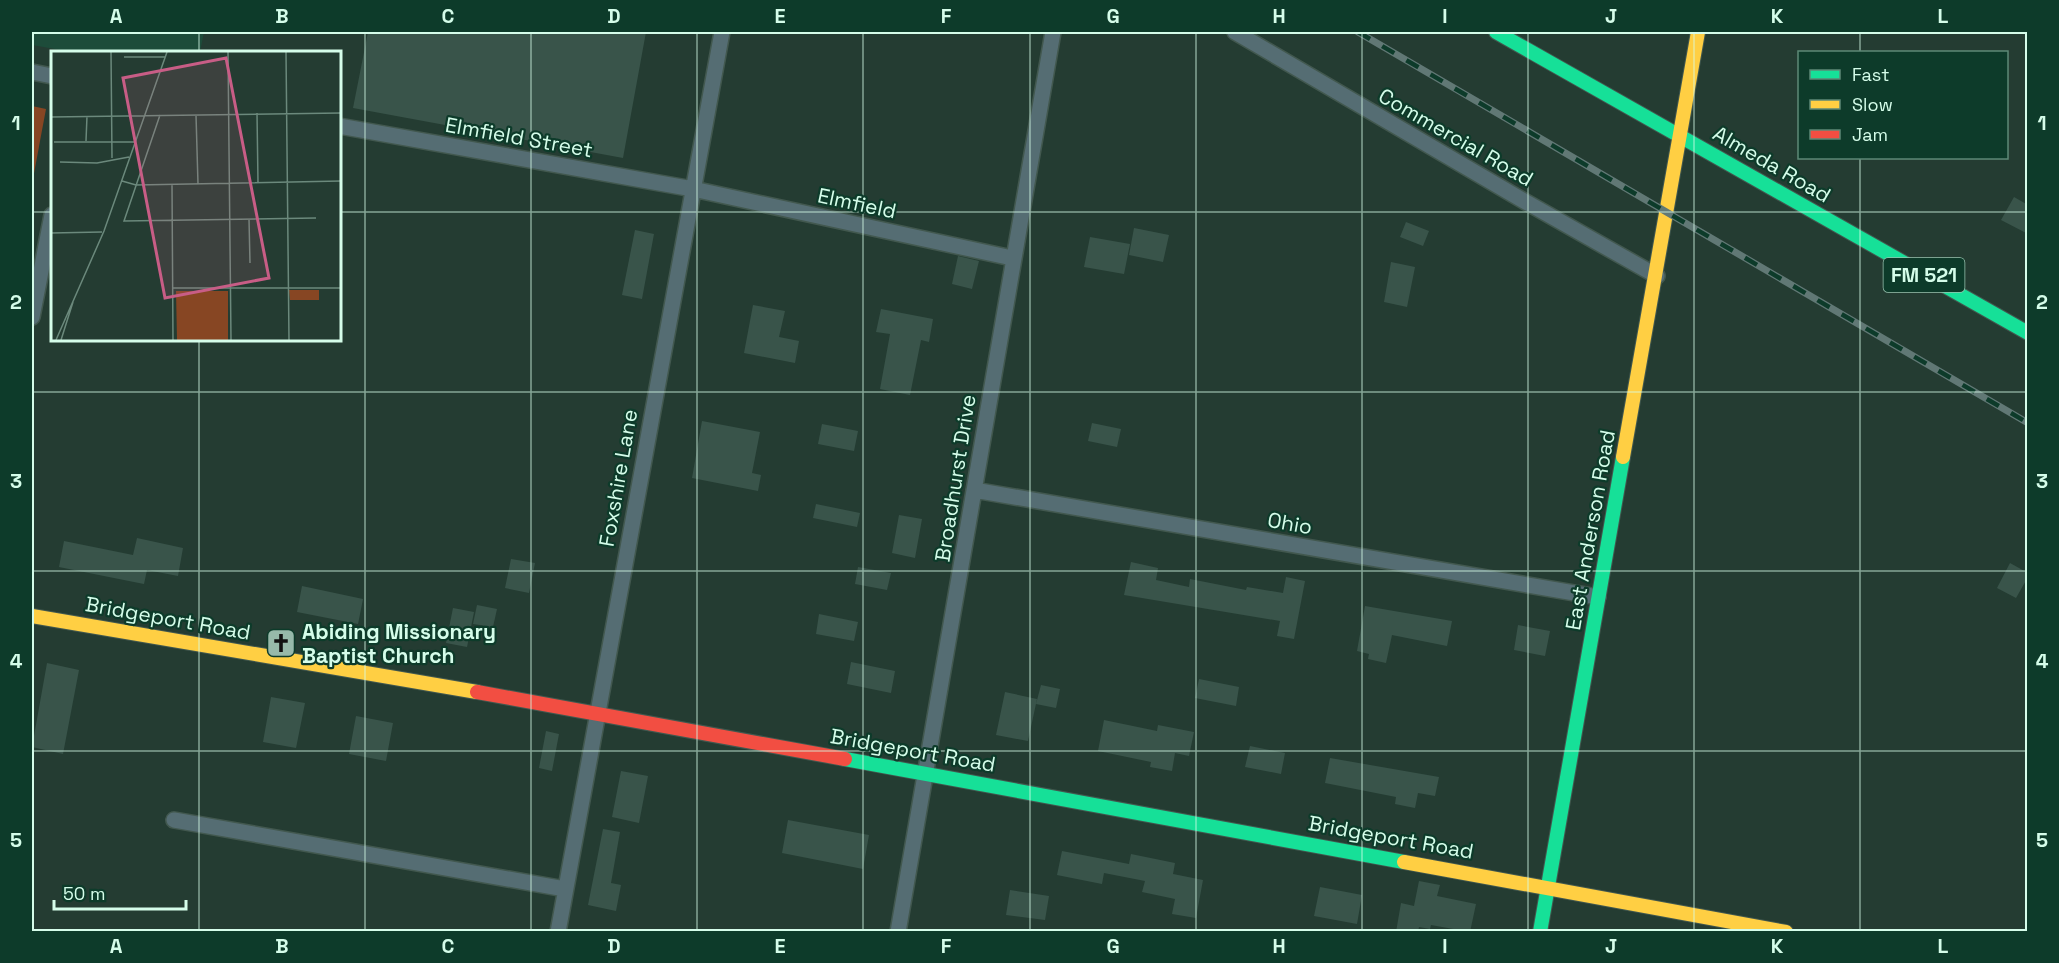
<svg xmlns="http://www.w3.org/2000/svg" width="2059" height="963" font-family="'Space Grotesk',sans-serif">
<style>
.built{fill:#1d4c3a}
.green{fill:#874623}
.building{fill:#39544a}
.lines{fill:none;stroke-linecap:round;stroke-linejoin:round}
.street-casing{stroke:#42584f;stroke-width:18}
.fast-casing{stroke:#42584f;stroke-width:16}
.slow-casing{stroke:#42584f;stroke-width:16}
.jam-casing{stroke:#42584f;stroke-width:16}
.street{stroke:#556d73;stroke-width:15}
.fast{stroke:#16e098;stroke-width:14}
.slow{stroke:#ffcf43;stroke-width:14}
.jam{stroke:#f24e42;stroke-width:14}
.rail-casing{stroke:#617875;stroke-width:7}
.rail{stroke:#0d3b2a;stroke-width:4.5;stroke-dasharray:14;stroke-linecap:butt}
.grid{fill:none;stroke:#d5fdea;stroke-width:1.5;stroke-opacity:0.55}
.labels{text-anchor:middle;dominant-baseline:central;stroke-width:4.5;stroke-linejoin:round;paint-order:stroke}
.shield{fill:#0d3b2a;stroke:#99c3b0;stroke-width:1.5}
.shield-label{font-size:20px;font-weight:bold;fill:#d5fdea}
.street-label{font-size:21px;fill:#d5fdea;stroke:#0d3b2a}
.poi-label{font-size:21px;font-weight:bold;fill:#d5fdea;stroke:#0d3b2a;text-anchor:start}
.inset-road{fill:none;stroke:#6b897c;stroke-width:1.5}
.view{fill:#c85d86;fill-opacity:0.15;stroke:#c85d86;stroke-width:3}
.inset-edge{fill:none;stroke:#d5fdea;stroke-width:3}
.neatline{fill:none;stroke:#d5fdea;stroke-width:2}
.grid-label{font-size:20px;text-anchor:middle;font-weight:bold;fill:#d5fdea}
</style>
<rect width="100%" height="100%" fill="#243c32"/>
<path class="built" d="M 32,32 L 204,32 L 200,52 L 72,52 L 32,45 Z"/>
<path class="green" d="M 32,106 L 46,109 L 32,184 Z"/>
<path class="building" d="M 368,32 L 646,32 L 623,158 L 353,108 Z
M 2014,197 L 2028,205 L 2028,234 L 2001,220 Z
M 1406,222 L 1429,231 L 1423,246 L 1400,237 Z
M 1134,228 L 1169,235 L 1163,262 L 1129,255 Z
M 635,230 L 654,234 L 642,299 L 622,295 Z
M 1090,237 L 1130,244 L 1124,274 L 1084,267 Z
M 958,256 L 979,261 L 972,289 L 952,284 Z
M 1391,262 L 1415,267 L 1407,307 L 1384,302 Z
M 753,305 L 785,311 L 779,337 L 799,341 L 795,363 L 744,353 Z
M 881,309 L 933,319 L 929,342 L 921,340 L 910,395 L 880,389 L 890,334 L 876,332 Z
M 702,421 L 760,432 L 752,473 L 761,475 L 758,491 L 692,478 Z
M 1092,423 L 1121,429 L 1117,447 L 1088,441 Z
M 822,424 L 858,431 L 854,451 L 818,444 Z
M 816,504 L 860,513 L 857,527 L 813,518 Z
M 899,515 L 922,519 L 915,558 L 892,553 Z
M 137,538 L 183,548 L 178,576 L 147,570 L 144,584 L 59,567 L 64,541 L 133,555 Z
M 511,559 L 535,563 L 529,593 L 505,588 Z
M 1131,562 L 1158,568 L 1156,580 L 1189,587 L 1190,579 L 1246,590 L 1247,587 L 1283,593 L 1286,577 L 1305,581 L 1294,639 L 1277,636 L 1280,621 L 1124,595 Z
M 2010,563 L 2028,573 L 2028,577 L 2016,598 L 1997,588 Z
M 858,567 L 891,573 L 887,590 L 855,584 Z
M 302,586 L 363,599 L 358,624 L 297,612 Z
M 477,605 L 497,609 L 493,627 L 473,624 Z
M 1365,606 L 1452,621 L 1447,646 L 1392,635 L 1386,663 L 1368,659 L 1369,654 L 1357,651 Z
M 453,608 L 474,612 L 467,647 L 446,643 Z
M 819,614 L 858,622 L 854,641 L 816,634 Z
M 1518,625 L 1550,631 L 1545,656 L 1514,650 Z
M 851,662 L 895,671 L 891,693 L 847,684 Z
M 47,663 L 79,670 L 63,754 L 32,747 Z
M 1199,679 L 1239,687 L 1236,706 L 1195,698 Z
M 1041,685 L 1060,689 L 1056,708 L 1036,704 Z
M 1005,692 L 1037,699 L 1028,741 L 996,735 Z
M 271,697 L 305,703 L 296,748 L 263,742 Z
M 356,716 L 393,723 L 386,761 L 349,754 Z
M 1104,720 L 1157,731 L 1158,725 L 1194,732 L 1189,756 L 1175,753 L 1172,771 L 1150,767 L 1151,762 L 1098,751 Z
M 546,731 L 559,734 L 552,771 L 539,768 Z
M 1250,746 L 1285,753 L 1281,774 L 1245,767 Z
M 1330,758 L 1439,777 L 1435,796 L 1418,793 L 1415,808 L 1395,804 L 1396,797 L 1325,783 Z
M 621,771 L 648,776 L 639,823 L 612,817 Z
M 788,820 L 869,835 L 863,869 L 782,853 Z
M 603,829 L 620,832 L 611,883 L 621,885 L 616,911 L 588,905 Z
M 1062,851 L 1129,864 L 1131,854 L 1175,863 L 1173,874 L 1203,880 L 1196,918 L 1172,914 L 1175,899 L 1142,892 L 1145,881 L 1104,873 L 1102,884 L 1057,875 Z
M 1419,881 L 1440,885 L 1437,896 L 1476,904 L 1470,932 L 1431,925 L 1430,929 L 1419,927 L 1418,932 L 1396,932 L 1401,903 L 1414,906 Z
M 1320,887 L 1362,895 L 1357,924 L 1314,916 Z
M 1010,890 L 1049,896 L 1045,920 L 1006,915 Z"/>
<g class="lines">
<g class="street-casing">
<path id="street" d="M 1235,32 L 1524,201 L 1657,276
M 32,72 L 52,76
M 339,126 L 693,189 L 1012,258
M 32,317 L 52,215
M 974,490 L 1598,597
M 174,820 L 565,889
M 558,932 L 722,32
M 898,932 C 952,632 999,331 1053,32"/>
</g>
<g class="fast-casing">
<path id="fast" d="M 1496,32 L 2028,333
M 845,759 L 1404,862
M 1540,932 L 1623,457"/>
</g>
<g class="slow-casing">
<path id="slow" d="M 1623,457 L 1698,32
M 32,616 L 477,692
M 1404,862 L 1786,932"/>
</g>
<g class="jam-casing">
<path id="jam" d="M 477,692 L 845,759"/>
</g>
<use href="#street" class="street"/>
<use href="#fast" class="fast"/>
<use href="#slow" class="slow"/>
<use href="#jam" class="jam"/>
<g class="rail-casing">
<path id="rail" d="M 1358,32 L 2028,423"/>
</g>
<use href="#rail" class="rail"/>
</g>
<path class="grid" d="M 199,32 L 199,52M 365,32 L 365,932M 531,32 L 531,932M 697,32 L 697,932M 863,32 L 863,932M 1030,32 L 1030,932M 1196,32 L 1196,932M 1362,32 L 1362,932M 1528,32 L 1528,932M 1694,32 L 1694,932M 1860,32 L 1860,52M 1860,158 L 1860,932M 32,212 L 52,212M 339,212 L 2028,212M 199,339 L 199,932M 32,392 L 2028,392M 32,571 L 2028,571M 32,751 L 2028,751"/>
<defs>
<g id="church-square" transform="scale(1.5)"><rect x="-9" y="-9" width="18" height="18" rx="4" fill="#97b9aa" stroke="#0d3b2a"/><path d="M-1.2-6h2.4v3.5h3.3v2.4h-3.3V6h-2.4V-.1h-3.3v-2.4h3.3Z" fill="#111"/></g>
</defs>
<g fill-rule="evenodd">
<use href="#church-square" x="281" y="643"/>
</g>
<g class="labels">
<rect class="shield" x="1883.5" y="258" width="81" height="34" rx="4.5"/>
<g class="shield-label">
<text x="1924" y="275">FM 521</text>
</g>
<g class="street-label">
<text transform="translate(519 137) rotate(10)">Elmfield Street</text>
<text transform="translate(1456 137) rotate(30)">Commercial Road</text>
<text transform="translate(1772 164) rotate(30)">Almeda Road</text>
<text transform="translate(857 203) rotate(12)">Elmfield</text>
<text transform="translate(618 478) rotate(-80)">Foxshire Lane</text>
<text transform="translate(955 478) rotate(-81)">Broadhurst Drive</text>
<text transform="translate(1290 523) rotate(10)">Ohio</text>
<text transform="translate(1590 530) rotate(-80)">East Anderson Road</text>
<text transform="translate(168 618) rotate(10)">Bridgeport Road</text>
<text transform="translate(913 750) rotate(10)">Bridgeport Road</text>
<text transform="translate(1391 837) rotate(10)">Bridgeport Road</text>
</g>
<g class="poi-label">
<text x="302" y="631">Abiding Missionary<tspan x="302" dy="24">Baptist Church</tspan></text>
</g>
</g>
<g transform="translate(51 51)">
<rect width="290" height="290" fill="#243c32"/>
<path d="M 238,239 L 268,239 L 268,249 L 239,249 ZM 125,240 L 177,240 L 177,289 L 126,289 Z" fill="#874623"/>
<path class="inset-road" d="M 60,1 L 61,107M 177,1 L 180,289M 235,1 L 238,289M 73,6 L 114,6M 206,62 L 207,132M 109,64 L 73,170 L 265,167M 145,64 L 147,133M 0,66 L 290,62M 35,90 L 36,65M 3,91 L 83,91M 9,111 L 46,112 L 78,106M 71,130 L 85,134 L 290,130M 121,134 L 122,289M 198,168 L 199,212M 0,182 L 51,181M 121,237 L 290,237M 5,289 L 53,180 L 116,1M 10,289 L 22,251"/>
<path class="view" d="M 175,7 L 218,227 L 114,247 L 72,27 Z"/>
<rect width="290" height="290" class="inset-edge"/>
</g>
<rect width="2059" height="963" fill="none" stroke="#0d3b2a" stroke-width="66"/>
<rect x="1798" y="51" width="210" height="108" fill="#0d3b2a" stroke="#5d8977" stroke-width="1.5"/>
<rect x="1810" y="70" width="30" height="9" fill="#16e098" stroke="#5d8977" stroke-width="1.5"/>
<text x="1852" y="81" font-size="18" fill="#d5fdea">Fast</text>
<rect x="1810" y="100" width="30" height="9" fill="#ffcf43" stroke="#5d8977" stroke-width="1.5"/>
<text x="1852" y="111" font-size="18" fill="#d5fdea">Slow</text>
<rect x="1810" y="130" width="30" height="9" fill="#f24e42" stroke="#5d8977" stroke-width="1.5"/>
<text x="1852" y="141" font-size="18" fill="#d5fdea">Jam</text>
<path d="M54 900v9h132v-9" fill="none" stroke="#d5fdea" stroke-width="3"/>
<text x="63" y="900" font-size="18" fill="#d5fdea" stroke="#0d3b2a" stroke-width="4.5" paint-order="stroke">50 m</text>
<rect x="33" y="33" width="1993" height="897" class="neatline"/>
<g class="grid-label">
<text x="116" y="23">A</text>
<text x="282" y="23">B</text>
<text x="448" y="23">C</text>
<text x="614" y="23">D</text>
<text x="780" y="23">E</text>
<text x="946" y="23">F</text>
<text x="1113" y="23">G</text>
<text x="1279" y="23">H</text>
<text x="1445" y="23">I</text>
<text x="1611" y="23">J</text>
<text x="1777" y="23">K</text>
<text x="1943" y="23">L</text>
<text x="16" y="130">1</text>
<text x="2042" y="130">1</text>
<text x="16" y="309">2</text>
<text x="2042" y="309">2</text>
<text x="16" y="488">3</text>
<text x="2042" y="488">3</text>
<text x="16" y="668">4</text>
<text x="2042" y="668">4</text>
<text x="16" y="847">5</text>
<text x="2042" y="847">5</text>
<text x="116" y="953">A</text>
<text x="282" y="953">B</text>
<text x="448" y="953">C</text>
<text x="614" y="953">D</text>
<text x="780" y="953">E</text>
<text x="946" y="953">F</text>
<text x="1113" y="953">G</text>
<text x="1279" y="953">H</text>
<text x="1445" y="953">I</text>
<text x="1611" y="953">J</text>
<text x="1777" y="953">K</text>
<text x="1943" y="953">L</text>
</g>
</svg>
